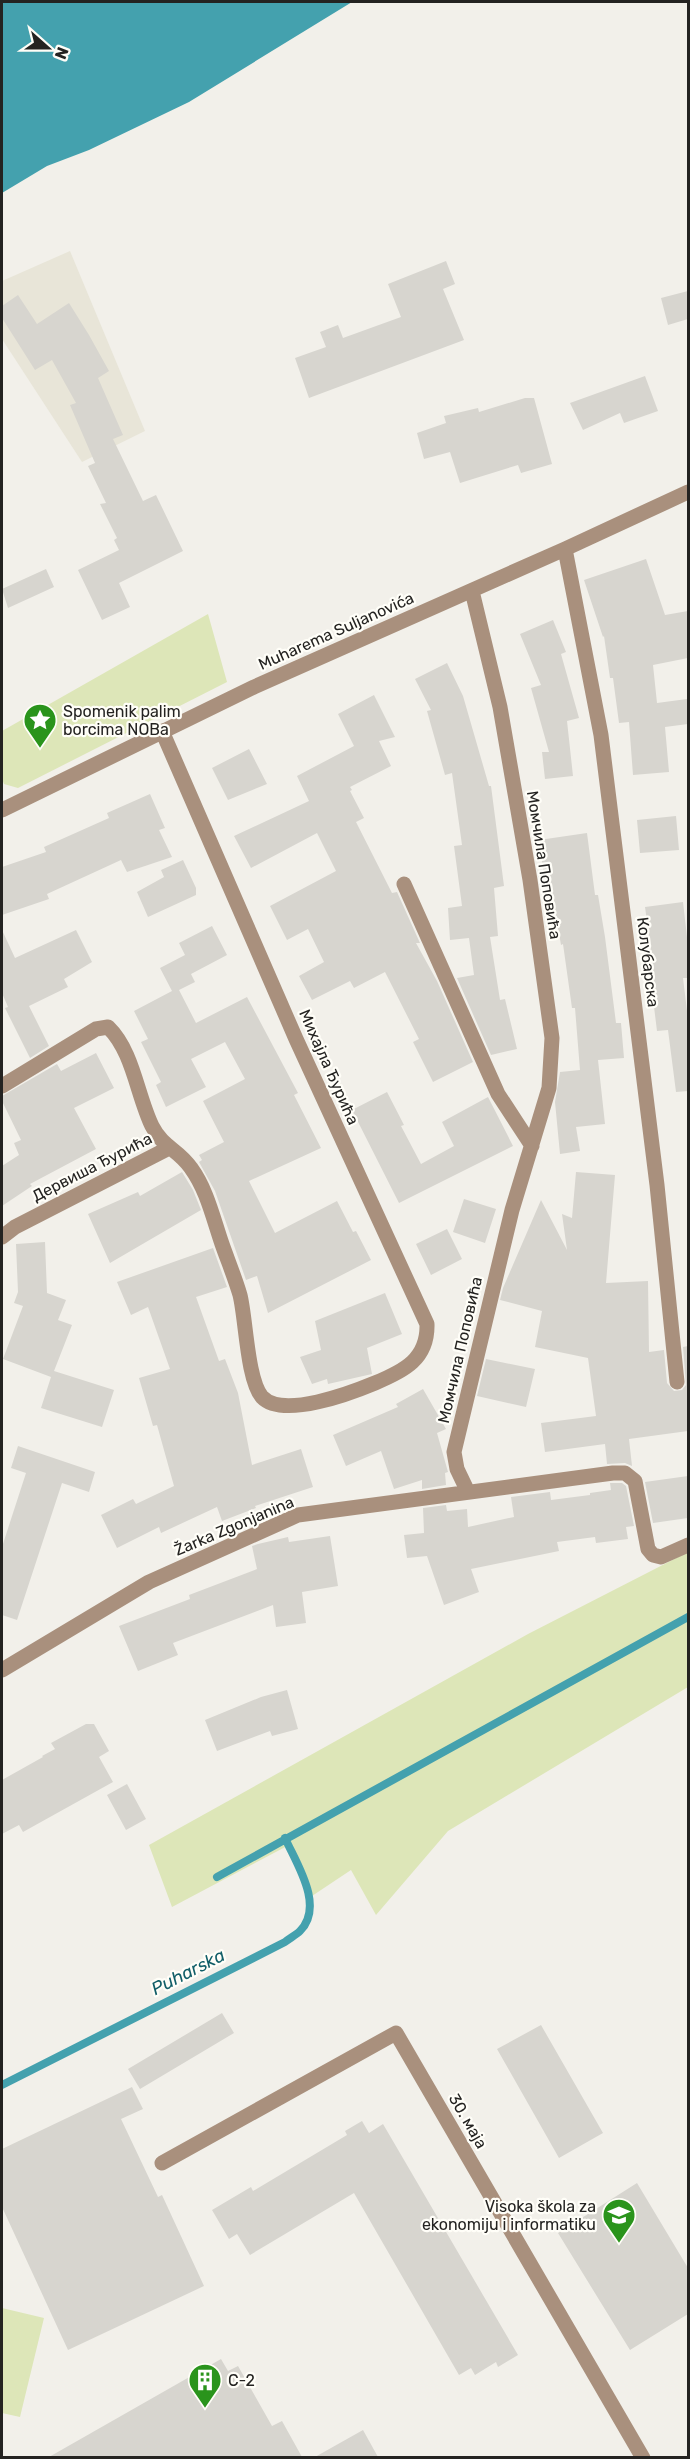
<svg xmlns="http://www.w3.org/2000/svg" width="690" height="2459" font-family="Rubik,sans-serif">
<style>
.built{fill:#e8e5d8}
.green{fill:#dde6b8}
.water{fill:#44a1ae}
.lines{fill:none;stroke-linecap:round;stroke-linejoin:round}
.stream{stroke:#44a1ae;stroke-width:8}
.building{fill:#d7d5cf}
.minor{stroke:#a9907d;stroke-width:15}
.labels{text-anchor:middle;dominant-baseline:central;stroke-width:4.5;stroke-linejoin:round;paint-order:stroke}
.street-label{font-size:16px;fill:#242321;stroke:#fffef8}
.poi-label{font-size:16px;fill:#242321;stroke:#fffef8;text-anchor:start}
.water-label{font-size:18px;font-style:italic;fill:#115e68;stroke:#fffef8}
</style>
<rect width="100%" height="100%" fill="#f2f0ea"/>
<path class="built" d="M 70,251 L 145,431 L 82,462 L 2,339 L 2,281 Z"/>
<path class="green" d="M 208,614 L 227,682 L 18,788 L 4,784 L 2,779 L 2,731 Z
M 688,1552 L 688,1687 L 448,1831 L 376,1915 L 351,1870 L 312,1896 L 291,1844 L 172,1907 L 149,1845 L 528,1634 Z
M 2,2308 L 44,2318 L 20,2417 L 2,2413 Z"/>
<path class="water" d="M 2,2 L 352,2 L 189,102 L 89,150 L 47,166 L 2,193 Z"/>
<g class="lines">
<path class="stream" d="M 217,1877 L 688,1617
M 2,2085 L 285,1942 C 290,1938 296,1935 300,1931 C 325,1906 296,1863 285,1838"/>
</g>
<path class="building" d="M 446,261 L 455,284 L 443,289 L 464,340 L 309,398 L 295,358 L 326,347 L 320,332 L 338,325 L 343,338 L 401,317 L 388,284 Z
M 688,291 L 688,319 L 668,325 L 661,298 Z
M 18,295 L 37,324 L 69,303 L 89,335 L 109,371 L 98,378 L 123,435 L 113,439 L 143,501 L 156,495 L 183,551 L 119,583 L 130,607 L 102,620 L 78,570 L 119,550 L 114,540 L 117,538 L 100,504 L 106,503 L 88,466 L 95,463 L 70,405 L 76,403 L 52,360 L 35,370 L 2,318 L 2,306 Z
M 645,376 L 658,411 L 624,423 L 620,413 L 583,430 L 570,403 Z
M 525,398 L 534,398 L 552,464 L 521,473 L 518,465 L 460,483 L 450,452 L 424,459 L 417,433 L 446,423 L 444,416 L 478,408 L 479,412 Z
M 646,559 L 665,615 L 688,611 L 688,658 L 653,665 L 657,703 L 687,699 L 688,724 L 665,727 L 669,772 L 633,775 L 629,722 L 619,723 L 613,678 L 610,678 L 604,636 L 603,637 L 584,580 Z
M 46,569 L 54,587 L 8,608 L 2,589 Z
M 553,620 L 566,652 L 561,654 L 579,718 L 567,721 L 573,776 L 545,779 L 542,752 L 549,752 L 531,688 L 541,685 L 520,634 Z
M 447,663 L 463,696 L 489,786 L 491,786 L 504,886 L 494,888 L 498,936 L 490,937 L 500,1000 L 505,999 L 517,1049 L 491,1055 L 457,978 L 474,975 L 469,938 L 450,940 L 448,908 L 462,906 L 454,846 L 462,845 L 452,773 L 445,775 L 427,711 L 431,710 L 415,679 Z
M 374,695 L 395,737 L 379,741 L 391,766 L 350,787 L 352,790 L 350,791 L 364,818 L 356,822 L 392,893 L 397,892 L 420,943 L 416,943 L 437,981 L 473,1062 L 433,1082 L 413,1042 L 419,1039 L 385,972 L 354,988 L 350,981 L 312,1000 L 299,976 L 324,962 L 308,929 L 287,940 L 270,906 L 336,871 L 317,833 L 251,868 L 234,836 L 309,801 L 297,776 L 354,746 L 338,714 Z
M 249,749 L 267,784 L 228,800 L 212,768 Z
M 150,794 L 165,828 L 159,830 L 172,857 L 127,872 L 121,860 L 47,894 L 49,899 L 2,915 L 2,867 L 46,852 L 44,847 L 109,818 L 107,813 Z
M 676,816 L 679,850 L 640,853 L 637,820 Z
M 587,833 L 595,895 L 598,895 L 605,937 L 616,1023 L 621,1023 L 624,1058 L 598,1060 L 605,1124 L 576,1127 L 580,1151 L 560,1154 L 555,1102 L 560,1072 L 580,1070 L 575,1008 L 572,1008 L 563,944 L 561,945 L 549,875 L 544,876 L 539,840 Z
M 183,860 L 196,888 L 196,895 L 148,917 L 137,892 L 164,877 L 161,870 Z
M 683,902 L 688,946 L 688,978 L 683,978 L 688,1019 L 688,1091 L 676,1092 L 668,1030 L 657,1031 L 647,950 L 651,949 L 645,907 Z
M 212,926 L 227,955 L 191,974 L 195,982 L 179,990 L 196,1023 L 247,997 L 298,1093 L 294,1095 L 321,1148 L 249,1181 L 275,1233 L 337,1201 L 353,1232 L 356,1231 L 371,1260 L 268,1313 L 257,1276 L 246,1280 L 215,1191 L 199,1162 L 202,1160 L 199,1155 L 224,1142 L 203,1101 L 245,1079 L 225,1042 L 191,1059 L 206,1087 L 166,1107 L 156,1085 L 161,1082 L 141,1042 L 148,1039 L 134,1011 L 172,991 L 160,968 L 185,955 L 179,943 Z
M 2,930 L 15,958 L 76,930 L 92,962 L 64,979 L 68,987 L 29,1006 L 49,1046 L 30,1058 L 5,1008 L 8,1007 L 2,993 Z
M 96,1053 L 114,1088 L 74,1108 L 96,1149 L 30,1184 L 32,1186 L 2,1206 L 2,1166 L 19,1155 L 14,1143 L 21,1140 L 2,1101 L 2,1096 L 57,1064 L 61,1071 Z
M 387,1092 L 404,1125 L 401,1126 L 421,1164 L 454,1146 L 442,1122 L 488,1097 L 513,1146 L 399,1203 L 352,1110 Z
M 182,1172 L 193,1190 L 201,1210 L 110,1263 L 88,1214 L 138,1192 L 140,1196 Z
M 576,1172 L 615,1175 L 606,1283 L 648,1281 L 649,1352 L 664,1350 L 667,1383 L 674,1391 L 682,1390 L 686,1385 L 683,1347 L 688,1346 L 688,1431 L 629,1439 L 632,1466 L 625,1463 L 607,1464 L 605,1444 L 545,1452 L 541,1423 L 596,1416 L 588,1358 L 535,1347 L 542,1311 L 500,1300 L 503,1288 L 541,1200 L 567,1250 L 562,1214 L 572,1218 Z
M 464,1199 L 496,1209 L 485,1243 L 453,1232 Z
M 447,1229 L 462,1259 L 431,1275 L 416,1244 Z
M 45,1242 L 47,1293 L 66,1300 L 58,1320 L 72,1325 L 54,1371 L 114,1390 L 102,1427 L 41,1408 L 51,1377 L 3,1359 L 23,1306 L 14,1303 L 18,1292 L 16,1244 Z
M 213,1248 L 227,1287 L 196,1297 L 219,1361 L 225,1359 L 238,1393 L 252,1465 L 301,1449 L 313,1487 L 255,1506 L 256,1508 L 222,1521 L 217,1507 L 161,1533 L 159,1527 L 117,1548 L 101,1515 L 133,1499 L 136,1504 L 174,1486 L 157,1425 L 153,1426 L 139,1378 L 170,1369 L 148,1307 L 131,1315 L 117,1282 Z
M 385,1293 L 402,1334 L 367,1348 L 372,1374 L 328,1384 L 327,1379 L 312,1384 L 300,1357 L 321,1350 L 315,1321 Z
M 486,1359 L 535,1369 L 526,1407 L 477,1396 Z
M 423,1389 L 446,1429 L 437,1433 L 448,1472 L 445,1473 L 446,1485 L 422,1489 L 422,1480 L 394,1489 L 381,1451 L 346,1466 L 333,1435 L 398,1407 L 396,1404 Z
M 18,1446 L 95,1472 L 89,1492 L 62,1483 L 17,1620 L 2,1615 L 2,1547 L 26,1473 L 11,1468 Z
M 688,1476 L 688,1518 L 653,1523 L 645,1482 Z
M 610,1483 L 622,1483 L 626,1486 L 634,1526 L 626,1527 L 628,1539 L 596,1543 L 595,1537 L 557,1542 L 559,1551 L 471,1569 L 479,1592 L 444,1605 L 427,1556 L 407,1558 L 404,1535 L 424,1533 L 423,1508 L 446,1505 L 447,1511 L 467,1509 L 468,1527 L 514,1517 L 511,1497 L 550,1492 L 551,1500 L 590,1495 L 590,1493 L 611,1490 Z
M 330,1536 L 338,1586 L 302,1592 L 306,1623 L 276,1627 L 273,1605 L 173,1643 L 178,1655 L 138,1671 L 119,1626 L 190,1599 L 189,1595 L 257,1569 L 252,1546 L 258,1544 L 288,1537 L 289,1542 Z
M 287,1690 L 298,1729 L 272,1736 L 270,1731 L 217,1751 L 205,1720 L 261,1697 Z
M 86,1724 L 94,1724 L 109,1751 L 99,1757 L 113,1782 L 23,1832 L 19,1825 L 2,1834 L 2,1780 L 43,1757 L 42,1756 L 55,1749 L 51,1743 Z
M 127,1784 L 146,1819 L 126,1830 L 107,1795 Z
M 222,2013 L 234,2033 L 140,2089 L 128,2069 Z
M 541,2025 L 603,2133 L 559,2158 L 497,2049 Z
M 132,2087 L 143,2109 L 121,2119 L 158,2197 L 162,2195 L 204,2286 L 68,2350 L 2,2207 L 2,2149 Z
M 362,2121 L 369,2133 L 383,2124 L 518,2355 L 498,2367 L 496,2362 L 475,2375 L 471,2368 L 459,2375 L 354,2193 L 250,2255 L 237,2234 L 229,2239 L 212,2210 L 251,2187 L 253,2191 L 347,2135 L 345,2131 Z
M 637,2183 L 688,2268 L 688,2314 L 630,2350 L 558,2233 Z
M 221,2359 L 228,2371 L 238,2366 L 272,2426 L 282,2421 L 302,2457 L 49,2457 Z
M 363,2430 L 378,2457 L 315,2457 Z"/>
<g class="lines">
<path class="minor" d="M 565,549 L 601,735 L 657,1185 L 677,1382
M 2,810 L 254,687 L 565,549 L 688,492
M 404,884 L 498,1094 L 532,1146
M 2,1086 L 96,1029 L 108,1027 C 133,1051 137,1095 152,1126 C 163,1148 178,1149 191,1168 C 207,1190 213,1218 222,1244 C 228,1261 235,1278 240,1295 C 246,1319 247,1379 262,1397 C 283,1419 351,1393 375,1383 C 404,1371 428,1359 427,1324 L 296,1039 L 162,731
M 2,1237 L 15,1227 L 169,1148
M 468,1492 L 457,1469 L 454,1452 L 512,1210 L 549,1088 L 552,1038 L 530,880 L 500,707 L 472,591
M 2,1670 L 149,1582 L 298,1515 L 613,1473 L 625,1473 L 635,1481 L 648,1549 L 653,1555 L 661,1557 L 688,1545
M 162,2163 L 396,2033 L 643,2458"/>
</g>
<defs>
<g id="sight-pin" transform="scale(1.725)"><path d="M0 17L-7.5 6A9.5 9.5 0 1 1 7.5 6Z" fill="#2a941c" stroke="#fffef8"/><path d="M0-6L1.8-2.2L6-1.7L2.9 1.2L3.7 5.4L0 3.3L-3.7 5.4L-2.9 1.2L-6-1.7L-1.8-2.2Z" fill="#fff"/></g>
<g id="university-pin" transform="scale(1.725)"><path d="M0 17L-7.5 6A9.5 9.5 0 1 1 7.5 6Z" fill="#2a941c" stroke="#fffef8"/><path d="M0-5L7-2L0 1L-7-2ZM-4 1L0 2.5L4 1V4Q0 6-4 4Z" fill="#fff"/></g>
<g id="building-pin" transform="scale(1.725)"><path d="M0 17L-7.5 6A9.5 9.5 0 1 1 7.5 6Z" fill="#2a941c" stroke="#fffef8"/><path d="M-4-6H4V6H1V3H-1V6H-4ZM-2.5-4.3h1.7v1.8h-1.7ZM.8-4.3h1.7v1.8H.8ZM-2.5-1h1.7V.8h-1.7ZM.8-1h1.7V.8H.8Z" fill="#fff"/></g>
</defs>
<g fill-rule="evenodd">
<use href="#sight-pin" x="40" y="720"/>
<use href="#university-pin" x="619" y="2215"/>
<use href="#building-pin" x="205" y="2380"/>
</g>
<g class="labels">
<g class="street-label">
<text transform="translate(336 631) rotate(-24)">Muharema Suljanovića</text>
<text transform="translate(544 865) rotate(81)">Момчила Поповића</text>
<text transform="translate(648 962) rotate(83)">Колубарска</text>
<text transform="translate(329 1067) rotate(66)">Михајла Ђурића</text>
<text transform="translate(92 1167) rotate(-27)">Дервиша Ђурића</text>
<text transform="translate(460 1350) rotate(-77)">Момчила Поповића</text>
<text transform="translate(234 1526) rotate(-23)">Žarka Zgonjanina</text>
<text transform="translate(468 2121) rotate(60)">30. маја</text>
</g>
<g class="poi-label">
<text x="63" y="711">Spomenik palim<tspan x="63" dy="18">borcima NOBa</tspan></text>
<text x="596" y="2206" text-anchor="end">Visoka škola za<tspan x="596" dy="18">ekonomiju i informatiku</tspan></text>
<text x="228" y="2380">C-2</text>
</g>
<g class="water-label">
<text transform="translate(188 1972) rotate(-27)">Puharska</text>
</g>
</g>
<rect width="690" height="2459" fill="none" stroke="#242321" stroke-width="6"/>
<g transform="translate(48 48) rotate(111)" stroke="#fffef8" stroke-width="4.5" paint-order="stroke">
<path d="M0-4.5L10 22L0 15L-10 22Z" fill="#242321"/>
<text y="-9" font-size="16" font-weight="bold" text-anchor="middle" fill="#242321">N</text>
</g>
</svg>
